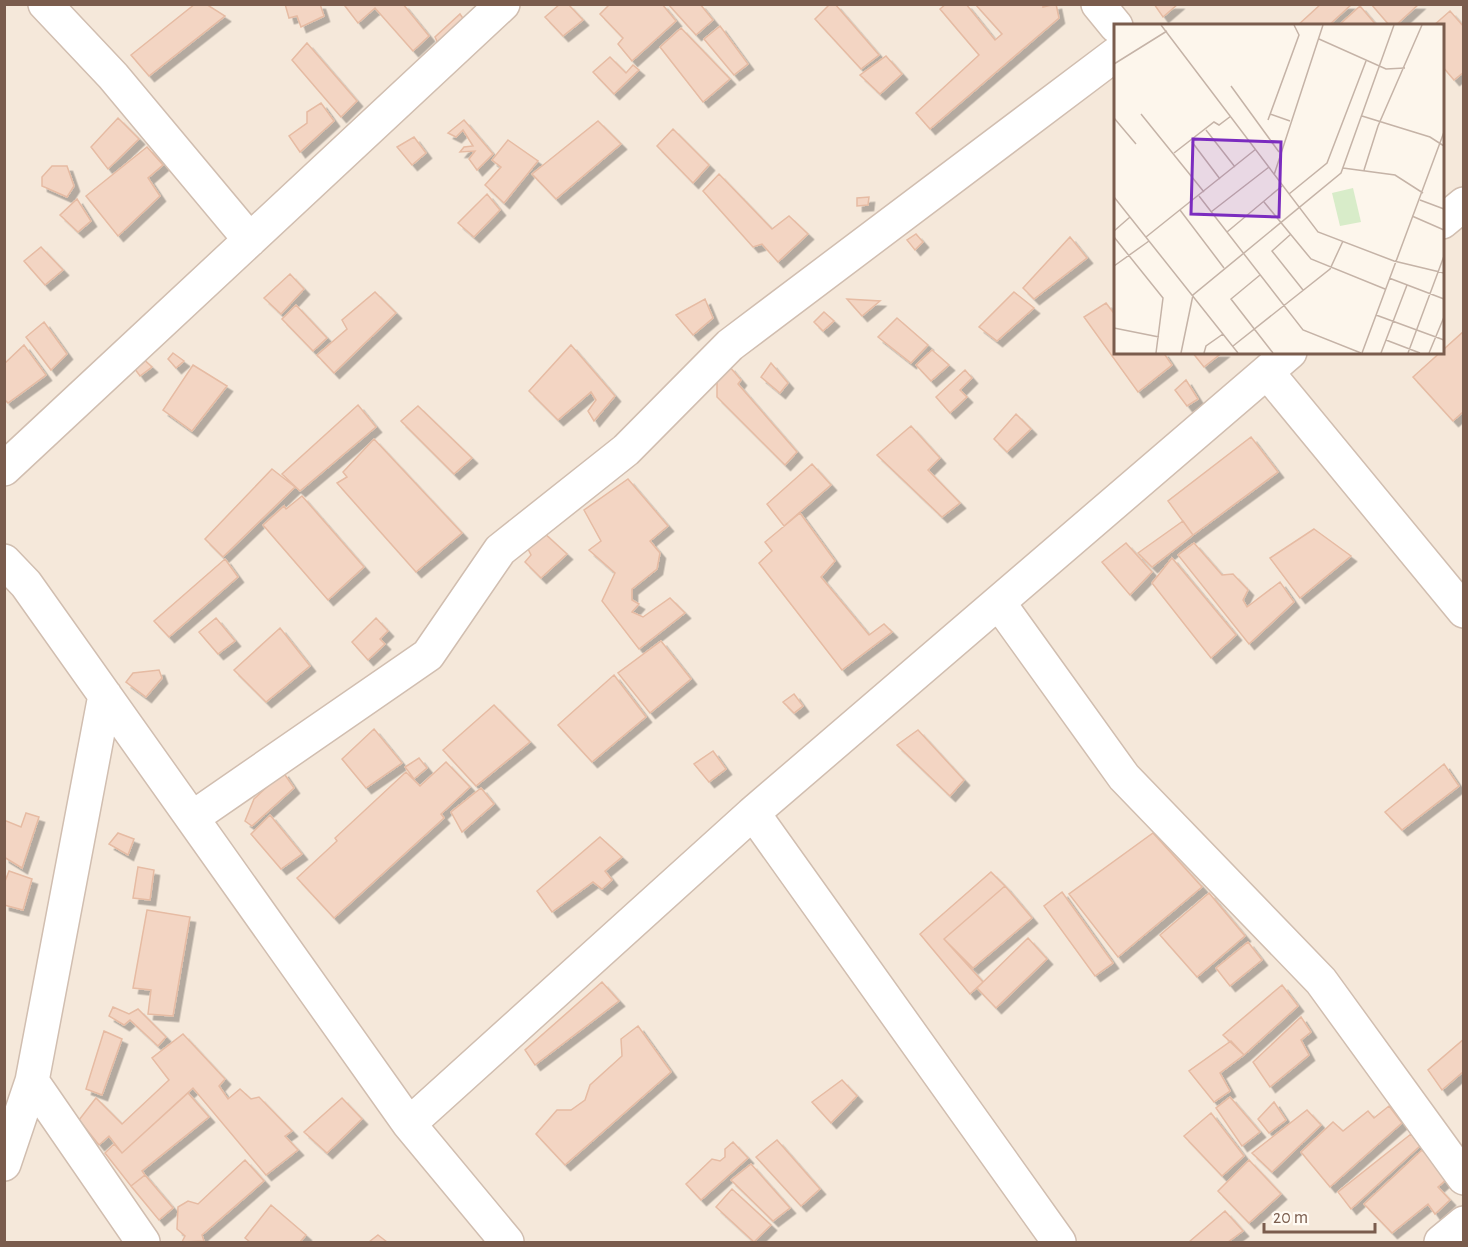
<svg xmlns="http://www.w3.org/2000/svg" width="1468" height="1247" font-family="'Alegreya Sans',sans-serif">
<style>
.residential{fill:#f5e8da;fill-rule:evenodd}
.building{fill:#f3d5c3;stroke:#e6bba3;stroke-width:1.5;filter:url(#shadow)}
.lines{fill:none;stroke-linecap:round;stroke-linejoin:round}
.minor-casing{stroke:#d1beb0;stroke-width:36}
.minor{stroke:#fff;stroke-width:33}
.inset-road{fill:none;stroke:#c5b3a7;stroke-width:1.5}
.view{fill:#7b2cbf;fill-opacity:0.15;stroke:#7b2cbf;stroke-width:3}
.inset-edge{fill:none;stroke:#7a5c4d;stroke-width:3}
</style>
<defs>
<filter id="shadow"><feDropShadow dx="5.5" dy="5.5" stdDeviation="0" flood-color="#0004"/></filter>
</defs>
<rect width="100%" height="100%" fill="#fdf6ec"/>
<path class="residential" d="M 5,5 L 1463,5 L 1463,1242 L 5,1242 ZM 1116,26 L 1442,26 L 1442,352 L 1116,352 Z"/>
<path class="building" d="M 195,4 L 206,4 L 225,16 L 149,76 L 131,55 Z
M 285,4 L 320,4 L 324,16 L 301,27 L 297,16 L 289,18 Z
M 347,4 L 403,4 L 429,36 L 413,51 L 375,8 L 358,23 L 345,6 Z
M 560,4 L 568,4 L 583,20 L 563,36 L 545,17 Z
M 610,4 L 662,4 L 676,21 L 632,61 L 618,44 L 623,38 L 600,14 Z
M 668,4 L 700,4 L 713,20 L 696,35 Z
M 830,4 L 835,4 L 879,55 L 861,69 L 815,19 Z
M 946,4 L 966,4 L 995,40 L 1002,34 L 975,4 L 1043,4 L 1043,7 L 1056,4 L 1059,18 L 930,129 L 916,113 L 979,55 L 940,9 Z
M 1154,4 L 1178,4 L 1163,17 Z
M 1321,4 L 1352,4 L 1328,26 L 1297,26 Z
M 1371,4 L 1419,4 L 1395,26 L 1390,26 Z
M 1360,6 L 1377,26 L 1338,26 Z
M 1450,11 L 1464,27 L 1464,72 L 1454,80 L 1442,66 L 1442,26 L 1433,26 Z
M 460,14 L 471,30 L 442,52 L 435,37 Z
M 720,26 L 748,64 L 734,75 L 704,39 Z
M 681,28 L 730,79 L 703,102 L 660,47 Z
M 307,43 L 357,101 L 341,117 L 292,60 Z
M 886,56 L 902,74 L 880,94 L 860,75 Z
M 610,57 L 626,73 L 633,65 L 639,70 L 614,94 L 593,72 Z
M 321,103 L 334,121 L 300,152 L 289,136 L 307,123 L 307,112 Z
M 118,118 L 139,139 L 108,169 L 91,147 Z
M 464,120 L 493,154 L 477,170 L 469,159 L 475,151 L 460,152 L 464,147 L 473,146 L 463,130 L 456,137 L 448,133 Z
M 598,121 L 621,144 L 556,199 L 532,174 Z
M 673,129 L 709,165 L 693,183 L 657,146 Z
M 414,137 L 426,153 L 412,165 L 397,147 Z
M 508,140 L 538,161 L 504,203 L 485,185 L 501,167 L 492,160 Z
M 147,147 L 163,165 L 148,178 L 160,196 L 118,236 L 86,196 Z
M 52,166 L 67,166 L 74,186 L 67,197 L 42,186 L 42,177 Z
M 719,174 L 772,229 L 789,216 L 808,234 L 778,262 L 762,244 L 753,247 L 703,191 Z
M 487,194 L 500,210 L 474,237 L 458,223 Z
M 869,197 L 868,205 L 857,206 L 857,198 Z
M 77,199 L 91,221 L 78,232 L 60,215 Z
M 916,234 L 923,242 L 915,250 L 907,240 Z
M 1070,237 L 1087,258 L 1034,299 L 1023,288 Z
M 41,247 L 63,270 L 45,285 L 24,261 Z
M 290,274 L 304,289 L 281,314 L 264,298 Z
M 375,292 L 396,313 L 334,373 L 317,355 L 347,329 L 342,320 Z
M 1014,292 L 1034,308 L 997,341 L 979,327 Z
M 705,299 L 713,318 L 693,335 L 676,315 Z
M 847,299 L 880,301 L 862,316 Z
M 1106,303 L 1116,316 L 1116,352 L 1163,352 L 1172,365 L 1138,392 L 1084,317 Z
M 296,305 L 327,338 L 313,351 L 282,319 Z
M 824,312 L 834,321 L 823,331 L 814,322 Z
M 897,318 L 928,345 L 911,363 L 878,337 Z
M 44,322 L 67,354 L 51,370 L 26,337 Z
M 1464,331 L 1464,411 L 1453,421 L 1413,377 Z
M 24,345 L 46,375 L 8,403 L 4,399 L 4,364 Z
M 571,345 L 615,396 L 594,421 L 588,411 L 596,400 L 591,392 L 558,420 L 529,391 Z
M 932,350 L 949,365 L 931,381 L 916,365 Z
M 1192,352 L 1223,352 L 1204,367 Z
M 173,353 L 184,361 L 176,368 L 168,359 Z
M 141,357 L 152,367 L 140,376 L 132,365 Z
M 771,363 L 788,383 L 780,393 L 761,377 Z
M 193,365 L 227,386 L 192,431 L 163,410 Z
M 729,366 L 741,380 L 738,384 L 797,452 L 785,465 L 717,397 L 717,374 Z
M 965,370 L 972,378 L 960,390 L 967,397 L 950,413 L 936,397 Z
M 1186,380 L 1198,399 L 1187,406 L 1175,390 Z
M 358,405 L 376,427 L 300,491 L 282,474 Z
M 418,406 L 472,458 L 454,474 L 401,421 Z
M 1016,414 L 1031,429 L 1007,452 L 994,439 Z
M 911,426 L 940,458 L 928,470 L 960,503 L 942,517 L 877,455 Z
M 1251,437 L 1278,472 L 1193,535 L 1168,501 Z
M 374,439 L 462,533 L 416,572 L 337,483 L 347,477 L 343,472 Z
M 812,464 L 831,485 L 784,526 L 767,504 Z
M 272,469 L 295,487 L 223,557 L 205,539 Z
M 628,479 L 668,526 L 650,541 L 660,553 L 657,569 L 632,589 L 632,600 L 639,604 L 632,612 L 643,617 L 670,598 L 685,613 L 639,649 L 602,601 L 615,573 L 589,550 L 601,541 L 584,510 Z
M 302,496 L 364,567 L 328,600 L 263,525 L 284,506 L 286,509 Z
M 800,513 L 835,561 L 821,577 L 869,635 L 884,624 L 892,632 L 842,670 L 759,563 L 772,551 L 765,542 Z
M 1183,521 L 1193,535 L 1152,567 L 1138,553 Z
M 1314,529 L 1351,556 L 1300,598 L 1270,558 Z
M 543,532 L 567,554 L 541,578 L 525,562 L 531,555 L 526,545 Z
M 1126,543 L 1152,572 L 1130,595 L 1102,562 Z
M 1194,543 L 1222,575 L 1233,574 L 1248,590 L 1243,600 L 1247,607 L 1280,582 L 1294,602 L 1249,644 L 1178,555 Z
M 1172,558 L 1236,635 L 1211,658 L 1152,583 Z
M 225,559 L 238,577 L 169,637 L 154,621 Z
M 216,618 L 235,641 L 218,654 L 199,632 Z
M 376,618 L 388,631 L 380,639 L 385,644 L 368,660 L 352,642 Z
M 280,628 L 310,666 L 266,702 L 234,670 Z
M 661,641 L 691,679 L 650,713 L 618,673 Z
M 159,670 L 162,678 L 146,697 L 126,682 L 133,673 Z
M 614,675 L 646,717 L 592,762 L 558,725 Z
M 794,694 L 803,706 L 794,713 L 783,702 Z
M 494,705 L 530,742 L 476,786 L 443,750 Z
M 374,729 L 402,763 L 366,788 L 342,759 Z
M 918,730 L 964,780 L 950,796 L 897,745 Z
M 713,751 L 726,769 L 709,782 L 694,764 Z
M 419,758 L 427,768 L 414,779 L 405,767 Z
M 446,762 L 470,787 L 441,814 L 444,818 L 334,918 L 297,878 L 337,841 L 335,838 L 406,772 L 420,786 Z
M 1444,764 L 1459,786 L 1402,830 L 1385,812 Z
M 283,772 L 294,788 L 252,826 L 245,821 L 254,799 Z
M 481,788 L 494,804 L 462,832 L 451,812 Z
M 26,813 L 39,817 L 22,868 L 4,857 L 4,820 L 21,827 Z
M 270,815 L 302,854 L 281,869 L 251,834 Z
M 118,833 L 134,839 L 128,855 L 109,844 Z
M 1153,833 L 1202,887 L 1118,957 L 1069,894 Z
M 600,837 L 622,857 L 605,871 L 612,880 L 602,889 L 593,882 L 552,912 L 537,891 Z
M 138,867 L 154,870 L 150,900 L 133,898 Z
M 9,871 L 32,879 L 23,910 L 4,905 L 4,884 Z
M 991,872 L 1005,886 L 944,939 L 983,982 L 970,994 L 920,934 Z
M 1005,886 L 1032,918 L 973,968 L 944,939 Z
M 1062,892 L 1113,963 L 1095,976 L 1044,906 Z
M 1209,893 L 1245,936 L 1197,977 L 1160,935 Z
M 147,910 L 190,917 L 173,1016 L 148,1014 L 151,990 L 133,988 Z
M 1028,938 L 1047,959 L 996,1008 L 977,988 Z
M 1248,942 L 1262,960 L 1230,986 L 1216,968 Z
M 602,982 L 619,1001 L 535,1065 L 525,1050 Z
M 1282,985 L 1298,1006 L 1244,1055 L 1223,1035 Z
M 113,1007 L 129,1014 L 138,1009 L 166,1037 L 158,1046 L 130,1020 L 124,1025 L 109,1016 Z
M 1301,1017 L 1311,1032 L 1301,1040 L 1309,1055 L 1270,1087 L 1253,1062 Z
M 638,1026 L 671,1072 L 565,1165 L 536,1134 L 557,1110 L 571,1110 L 585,1100 L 590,1085 L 622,1056 L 621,1039 Z
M 104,1031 L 122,1039 L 102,1095 L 86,1089 Z
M 183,1034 L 225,1079 L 219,1086 L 228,1099 L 240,1089 L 251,1099 L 259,1097 L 292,1131 L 285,1136 L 298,1150 L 266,1175 L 193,1088 L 122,1153 L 109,1136 L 99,1145 L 79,1120 L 96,1098 L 122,1124 L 169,1080 L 152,1058 Z
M 1464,1039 L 1464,1071 L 1442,1090 L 1428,1070 Z
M 1231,1041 L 1244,1055 L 1220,1073 L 1230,1091 L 1214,1102 L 1189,1071 Z
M 842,1080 L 857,1096 L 831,1123 L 812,1102 Z
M 188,1093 L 209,1117 L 142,1171 L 145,1175 L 131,1186 L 105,1153 L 114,1144 L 122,1153 Z
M 1230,1097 L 1260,1132 L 1242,1146 L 1216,1108 Z
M 342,1098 L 362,1119 L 327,1153 L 304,1132 Z
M 1274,1102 L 1286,1120 L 1269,1133 L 1258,1119 Z
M 1389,1106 L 1402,1123 L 1330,1187 L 1301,1152 L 1333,1122 L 1343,1131 L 1368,1111 L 1374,1118 Z
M 1307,1110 L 1321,1125 L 1272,1172 L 1252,1153 Z
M 1211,1113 L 1244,1156 L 1222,1176 L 1184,1136 Z
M 1411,1134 L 1420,1146 L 1351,1209 L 1338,1192 Z
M 777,1140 L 820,1189 L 801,1206 L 756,1157 Z
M 733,1142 L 748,1158 L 701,1200 L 686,1184 L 712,1159 L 720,1161 L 725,1157 L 725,1149 Z
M 1422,1150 L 1448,1178 L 1438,1187 L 1450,1200 L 1435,1214 L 1428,1204 L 1392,1233 L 1364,1204 Z
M 245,1160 L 264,1181 L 202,1235 L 204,1241 L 182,1242 L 185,1236 L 177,1229 L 178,1207 L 188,1201 L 198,1204 Z
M 1249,1160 L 1281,1194 L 1249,1223 L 1218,1191 Z
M 751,1164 L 790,1208 L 773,1221 L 731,1180 Z
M 145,1175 L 173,1208 L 159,1220 L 131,1186 Z
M 732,1189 L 771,1225 L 754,1242 L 716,1207 Z
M 271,1205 L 306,1235 L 300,1242 L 250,1242 L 245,1238 Z
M 1225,1211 L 1243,1231 L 1228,1242 L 1189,1242 Z
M 378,1235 L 387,1242 L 369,1242 Z"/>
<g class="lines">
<g class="minor-casing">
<path id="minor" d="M 45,4 L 113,76 L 250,240
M 1098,4 L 1116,26
M 1442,222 L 1464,204
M 1267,372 L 1464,611
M 4,469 L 503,4
M 4,561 L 26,584 L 409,1124 L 507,1242
M 999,603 L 1124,777 L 1321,981 L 1464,1178
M 753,813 L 1059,1242
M 192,818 L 428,655 L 500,550 L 626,450 L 730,345 L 1116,54
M 32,1081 L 143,1242
M 409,1124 L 753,813 L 1290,352
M 4,1164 L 32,1081 L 105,695
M 1441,1242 L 1464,1223"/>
</g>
<use href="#minor" class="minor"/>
</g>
<g transform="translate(1114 24)">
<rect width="330" height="330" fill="#fdf6ec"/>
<path d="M 239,164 L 247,198 L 226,202 L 218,169 Z" fill="#d8ecc9"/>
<path class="inset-road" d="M 47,1 L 204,208 L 280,237 L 330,249M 205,15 L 272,45 L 291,44M 0,40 L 53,7M 117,62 L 165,128M 27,90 L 90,168M 156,90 L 176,97M 248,92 L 316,113 L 330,122M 0,94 L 22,120M 154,96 L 185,11 L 180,1M 92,106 L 121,143M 78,118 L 106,155M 60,129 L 100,98 L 105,101 L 117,92M 229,144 L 281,151 L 309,169M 250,146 L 264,102 L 308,1M 160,151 L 209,1M 175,170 L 213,139 L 252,37M 85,172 L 189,306 L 247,329M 0,173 L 124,329M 306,176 L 330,185M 150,178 L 197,235 L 271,265M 66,186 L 110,244M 97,188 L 155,143M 298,192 L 330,206M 0,207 L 16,193M 113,208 L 168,162M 177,210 L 158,227 L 189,266M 0,213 L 49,274 L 42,329M 32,213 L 142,125M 0,242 L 35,217M 146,251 L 117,275 L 159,329M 275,254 L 330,275M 262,291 L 330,316M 0,304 L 45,313M 272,316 L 306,329M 119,322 L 216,245 L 229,217M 67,329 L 79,271 L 227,149 L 280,1M 90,329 L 92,322 L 109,310M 248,329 L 330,108M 267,329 L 293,261M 294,329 L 330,232M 315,329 L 330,293"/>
<path class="view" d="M 79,115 L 167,118 L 165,193 L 77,190 Z"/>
<rect width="330" height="330" class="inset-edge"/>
</g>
<rect width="1468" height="1247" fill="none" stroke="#7a5c4d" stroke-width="12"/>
<path d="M1264 1223v9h111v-9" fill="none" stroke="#7a5c4d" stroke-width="3"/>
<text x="1273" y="1223" font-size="18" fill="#7a5c4d" stroke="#fffaf3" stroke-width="4.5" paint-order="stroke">20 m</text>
</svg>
